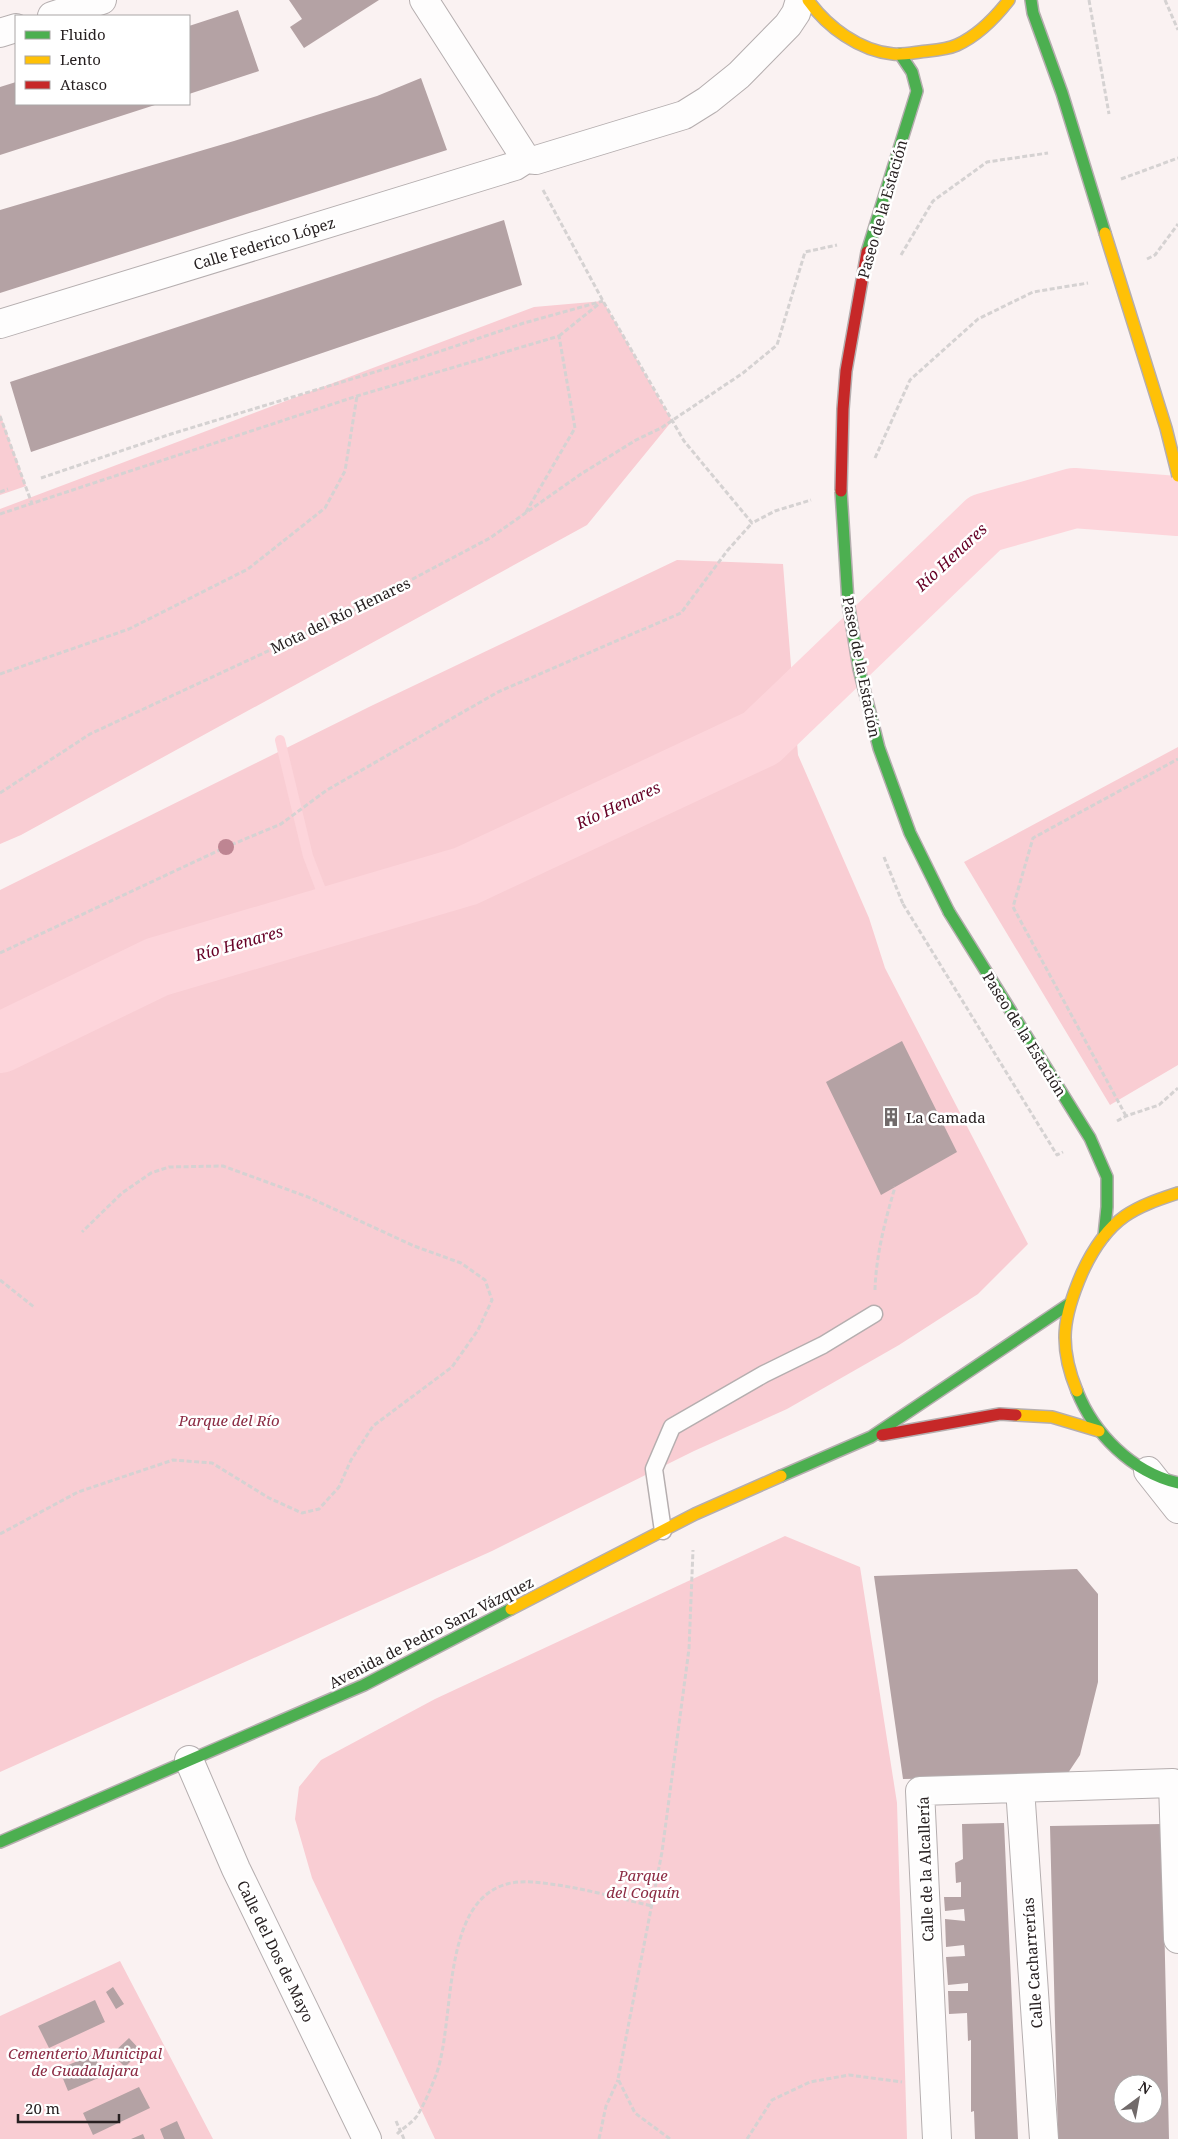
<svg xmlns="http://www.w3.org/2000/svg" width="1178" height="2139" font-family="'Noto Serif',serif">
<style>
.green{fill:#f9cdd3}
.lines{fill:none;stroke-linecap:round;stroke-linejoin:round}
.stream{stroke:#fdd5db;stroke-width:10}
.river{stroke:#fdd5db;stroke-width:60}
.building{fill:#b4a2a4;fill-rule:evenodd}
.lane-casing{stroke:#b5aeaf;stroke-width:19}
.street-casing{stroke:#b5aeaf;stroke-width:30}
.fast-casing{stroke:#b5aeaf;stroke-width:14}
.slow-casing{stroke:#b5aeaf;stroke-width:14}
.jam-casing{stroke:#b5aeaf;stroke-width:14}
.path{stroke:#d5d2d2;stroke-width:3;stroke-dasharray:5 2.5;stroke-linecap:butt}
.lane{stroke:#fefdfd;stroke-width:16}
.street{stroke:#fefdfd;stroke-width:28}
.fast{stroke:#4caf50;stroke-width:11}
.slow{stroke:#ffc107;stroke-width:11}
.jam{stroke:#c62828;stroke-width:11}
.fast-bridge-casing{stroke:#b5aeaf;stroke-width:14;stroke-linecap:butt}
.slow-bridge-casing{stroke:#b5aeaf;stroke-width:14;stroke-linecap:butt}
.jam-bridge-casing{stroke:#b5aeaf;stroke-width:14;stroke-linecap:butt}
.path-bridge{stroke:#d5d2d2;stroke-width:3;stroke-dasharray:5 2.5;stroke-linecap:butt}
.fast-bridge{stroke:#4caf50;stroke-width:11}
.slow-bridge{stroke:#ffc107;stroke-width:11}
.jam-bridge{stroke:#c62828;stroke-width:11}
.tree{fill:#be8592}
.labels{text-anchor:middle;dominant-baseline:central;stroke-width:5;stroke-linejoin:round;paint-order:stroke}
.street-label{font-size:15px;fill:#272021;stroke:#fff}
.poi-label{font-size:15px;fill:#272021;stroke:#fff;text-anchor:start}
.park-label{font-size:15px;font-style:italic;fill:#8c2c44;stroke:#fff}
.water-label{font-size:16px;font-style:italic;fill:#660126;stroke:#fff}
</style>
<rect width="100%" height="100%" fill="#faf2f2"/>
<path class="green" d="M 603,301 L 672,421 L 587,525 L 21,835 L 0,844 L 0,509 L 534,307 Z
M 0,414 L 26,486 L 0,495 Z
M 677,560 L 783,564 L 798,755 L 869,918 L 885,968 L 1028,1244 L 978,1294 L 899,1345 L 787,1409 L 694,1451 L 492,1551 L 0,1772 L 0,890 L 371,706 Z
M 1178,747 L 1178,1065 L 1110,1105 L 964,862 Z
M 785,1536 L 860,1567 L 897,1803 L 907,2139 L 435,2139 L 312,1878 L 295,1819 L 299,1787 L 321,1760 L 435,1699 Z
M 120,1961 L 213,2139 L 0,2139 L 0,2016 Z"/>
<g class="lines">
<path class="stream" d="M 280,740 L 308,856 L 331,916"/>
<path class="river" d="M 0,1043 L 157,967 L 466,876 L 761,738 L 985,523 L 1074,498 L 1178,506"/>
</g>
<path class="building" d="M 289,0 L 379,0 L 304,48 L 290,27 L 302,19 Z
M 238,10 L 259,71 L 189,94 L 189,26 Z
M 421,78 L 447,150 L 0,293 L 0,210 L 234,141 L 377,96 Z
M 16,82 L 16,104 L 158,104 L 0,155 L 0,87 Z
M 504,220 L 522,285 L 31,452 L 10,382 Z
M 902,1041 L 957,1152 L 881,1195 L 826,1082 Z
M 1077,1569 L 1098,1594 L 1098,1682 L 1080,1755 L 1066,1776 L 903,1779 L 874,1576 Z
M 1004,1823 L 1018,2139 L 975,2139 L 974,2111 L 971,2112 L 971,2040 L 968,2041 L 967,2013 L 949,2014 L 948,1991 L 968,1991 L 968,1983 L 948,1985 L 946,1957 L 965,1956 L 964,1945 L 946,1947 L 945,1919 L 965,1921 L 964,1909 L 945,1911 L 944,1897 L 961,1897 L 961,1882 L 956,1883 L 955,1863 L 963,1859 L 962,1824 Z
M 1162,1824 L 1169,2139 L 1058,2139 L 1050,1826 ZM 1123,2084 L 1153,2084 L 1153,2114 L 1123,2114 Z
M 113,1987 L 124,2004 L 116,2009 L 106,1992 Z
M 95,2000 L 105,2022 L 49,2048 L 38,2026 Z
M 129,2038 L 141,2051 L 125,2067 L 112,2054 Z
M 94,2054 L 103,2076 L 68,2091 L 59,2069 Z
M 139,2087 L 150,2108 L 93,2135 L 83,2113 Z
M 177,2121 L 185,2139 L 164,2139 L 160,2129 Z
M 143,2134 L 145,2139 L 131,2139 Z"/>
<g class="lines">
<g class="lane-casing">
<path id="lane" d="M 663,1531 L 654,1469 L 672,1427 L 764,1374 L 823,1345 L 874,1314"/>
</g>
<g class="street-casing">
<path id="street" d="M 424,0 L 526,159
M 52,16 L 102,0
M 0,33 L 16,28
M 526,159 L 536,160 L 684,115 L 708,100 L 739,75 L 788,25 L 796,13 L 800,0
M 0,324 L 502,170 L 515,166 L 526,159
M 1148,1471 L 1178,1509
M 189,1760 L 236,1869 L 367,2139
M 1020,1788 L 1044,2139
M 937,2139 L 920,1791 L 1173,1783 L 1178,1939"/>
</g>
<g class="fast-casing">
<path id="fast" d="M 1031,0 L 1033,13 L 1062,93 L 1105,233
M 867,252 L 917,91 L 912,72 L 900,54
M 949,912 L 1090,1138 L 1107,1177 L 1107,1207 L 1104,1236
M 1077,1391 C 1094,1434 1132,1472 1178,1483
M 781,1476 L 871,1437 L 1069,1304
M 0,1842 L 364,1685 L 511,1609"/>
</g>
<g class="slow-casing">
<path id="slow" d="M 808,0 C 827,27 860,51 893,54 C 905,55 916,52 928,51 C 938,50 948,49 957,45 C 979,35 995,18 1009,0
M 1077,1391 C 1058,1345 1063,1317 1082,1273 C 1092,1251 1105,1230 1125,1216 C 1141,1205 1160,1199 1178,1193
M 1016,1415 L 1052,1417 L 1099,1431
M 511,1609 L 695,1514 L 781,1476"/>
</g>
<g class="jam-casing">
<path id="jam" d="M 882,1435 L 1000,1414 L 1016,1415"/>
</g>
<path class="path" d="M 1089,0 L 1109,114
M 1165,0 L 1178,30
M 1121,179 L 1178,158
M 543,190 L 603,301 L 684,441 L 752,523 L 775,511 L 811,500
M 901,255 L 933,201 L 987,162 L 1048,153
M 1147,259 L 1155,255 L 1178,224
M 559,336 L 600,303
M 0,416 L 32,504
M 875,458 L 910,380 L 978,319 L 1033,292 L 1088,283
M 41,478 L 171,434 L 411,361 L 524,323 L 603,301
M 0,492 L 8,489
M 0,514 L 357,396 L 559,336 L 575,428 L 526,512
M 0,674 L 129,629 L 248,569 L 325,508 L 345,471 L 357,396
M 0,793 L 90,734 L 341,617 L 490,538 L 581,474 L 636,440 L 661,428 L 743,373 L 777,345 L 805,252 L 837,245
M 903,904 L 1057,1155 L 1063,1152
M 0,953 L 226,847 L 281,824 L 327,790 L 498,692 L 681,613 L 727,551 L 752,523
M 1126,1116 L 1013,907 L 1033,838 L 1178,759
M 1117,1121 L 1126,1116 L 1159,1105 L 1178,1088
M 0,1280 L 34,1307
M 875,1290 C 876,1255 885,1221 895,1187
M 0,1534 L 78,1492 L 173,1460 L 212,1463 L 269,1498 L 302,1513 L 319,1509 L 339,1487 L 351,1460 L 373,1426 L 452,1367 L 478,1330 L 492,1300 L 485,1280 L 461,1263 L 414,1246 L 308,1197 L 223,1166 L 169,1167 L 151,1173 L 122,1193 L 82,1232
M 396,2121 L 404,2139
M 397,2134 C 403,2128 412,2123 417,2116 C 424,2105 431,2088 436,2075 C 458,2016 436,1875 532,1882 C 572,1885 614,1897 652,1906
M 599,2139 L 606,2106 L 618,2080
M 670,2139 L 635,2113 L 618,2079 L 662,1852 L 689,1649 L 693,1550
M 747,2139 L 772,2100 L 810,2082 L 849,2075 L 902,2082"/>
<use href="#lane" class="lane"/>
<use href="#street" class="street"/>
<use href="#fast" class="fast"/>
<use href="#slow" class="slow"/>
<use href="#jam" class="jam"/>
<g class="fast-bridge-casing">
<path id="fast-bridge" d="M 841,491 L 848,602 L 859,669 L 879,748 L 910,833 L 949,912"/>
</g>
<g class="slow-bridge-casing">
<path id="slow-bridge" d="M 1105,233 L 1166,428 L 1178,476"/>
</g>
<g class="jam-bridge-casing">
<path id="jam-bridge" d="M 841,491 L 843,409 L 846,371 L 867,252"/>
</g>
<path class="path-bridge" d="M 884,857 L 903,904"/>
<use href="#fast-bridge" class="fast-bridge"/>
<use href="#slow-bridge" class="slow-bridge"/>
<use href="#jam-bridge" class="jam-bridge"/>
</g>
<circle class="tree" cx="226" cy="847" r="8"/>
<defs>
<g id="building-bare" transform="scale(1.5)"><path d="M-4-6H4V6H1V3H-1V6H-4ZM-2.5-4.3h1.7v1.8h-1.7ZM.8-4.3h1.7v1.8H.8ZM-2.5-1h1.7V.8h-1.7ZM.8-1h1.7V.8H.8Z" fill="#716a6a" stroke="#fff" stroke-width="2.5" paint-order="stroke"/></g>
</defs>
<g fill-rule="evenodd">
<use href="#building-bare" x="891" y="1117"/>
</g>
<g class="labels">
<g class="street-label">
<text transform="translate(882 209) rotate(-74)">Paseo de la Estación</text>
<text transform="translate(264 243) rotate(-17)">Calle Federico López</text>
<text transform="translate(340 615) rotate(-26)">Mota del Río Henares</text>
<text transform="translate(862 667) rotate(79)">Paseo de la Estación</text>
<text transform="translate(1025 1034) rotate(58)">Paseo de la Estación</text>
<text transform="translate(431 1632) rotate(-27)">Avenida de Pedro Sanz Vázquez</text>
<text transform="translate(925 1869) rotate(-92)">Calle de la Alcallería</text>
<text transform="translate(276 1951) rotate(64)">Calle del Dos de Mayo</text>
<text transform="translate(1032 1963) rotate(-94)">Calle Cacharrerías</text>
</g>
<g class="poi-label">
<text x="906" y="1117">La Camada</text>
</g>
<g class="park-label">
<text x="229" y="1420">Parque del Río</text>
<text x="643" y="1875">Parque<tspan x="643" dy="17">del Coquín</tspan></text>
<text x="85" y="2053">Cementerio Municipal<tspan x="85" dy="17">de Guadalajara</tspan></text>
</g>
<g class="water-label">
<text transform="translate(951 557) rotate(-43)">Río Henares</text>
<text transform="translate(618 805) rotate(-25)">Río Henares</text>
<text transform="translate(239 943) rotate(-16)">Río Henares</text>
</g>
</g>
<rect x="15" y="15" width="175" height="90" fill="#ffffff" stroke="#a9a6a6"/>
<rect x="25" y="31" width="25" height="8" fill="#4caf50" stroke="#a9a6a6"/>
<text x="60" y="40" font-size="15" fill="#272021">Fluido</text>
<rect x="25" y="56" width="25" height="8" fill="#ffc107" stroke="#a9a6a6"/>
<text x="60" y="65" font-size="15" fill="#272021">Lento</text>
<rect x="25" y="81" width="25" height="8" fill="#c62828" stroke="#a9a6a6"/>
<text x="60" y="90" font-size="15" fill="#272021">Atasco</text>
<g transform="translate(1138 2099) rotate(32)"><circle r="24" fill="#ffffff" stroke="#a9a6a6"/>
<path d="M0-4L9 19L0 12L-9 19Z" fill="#716a6a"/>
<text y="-8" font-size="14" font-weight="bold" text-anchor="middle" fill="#272021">N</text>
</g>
<path d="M18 2114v8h101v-8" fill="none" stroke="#272021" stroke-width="2.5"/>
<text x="25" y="2114" font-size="15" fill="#272021" stroke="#ffffff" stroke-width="4" paint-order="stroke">20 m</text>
</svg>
